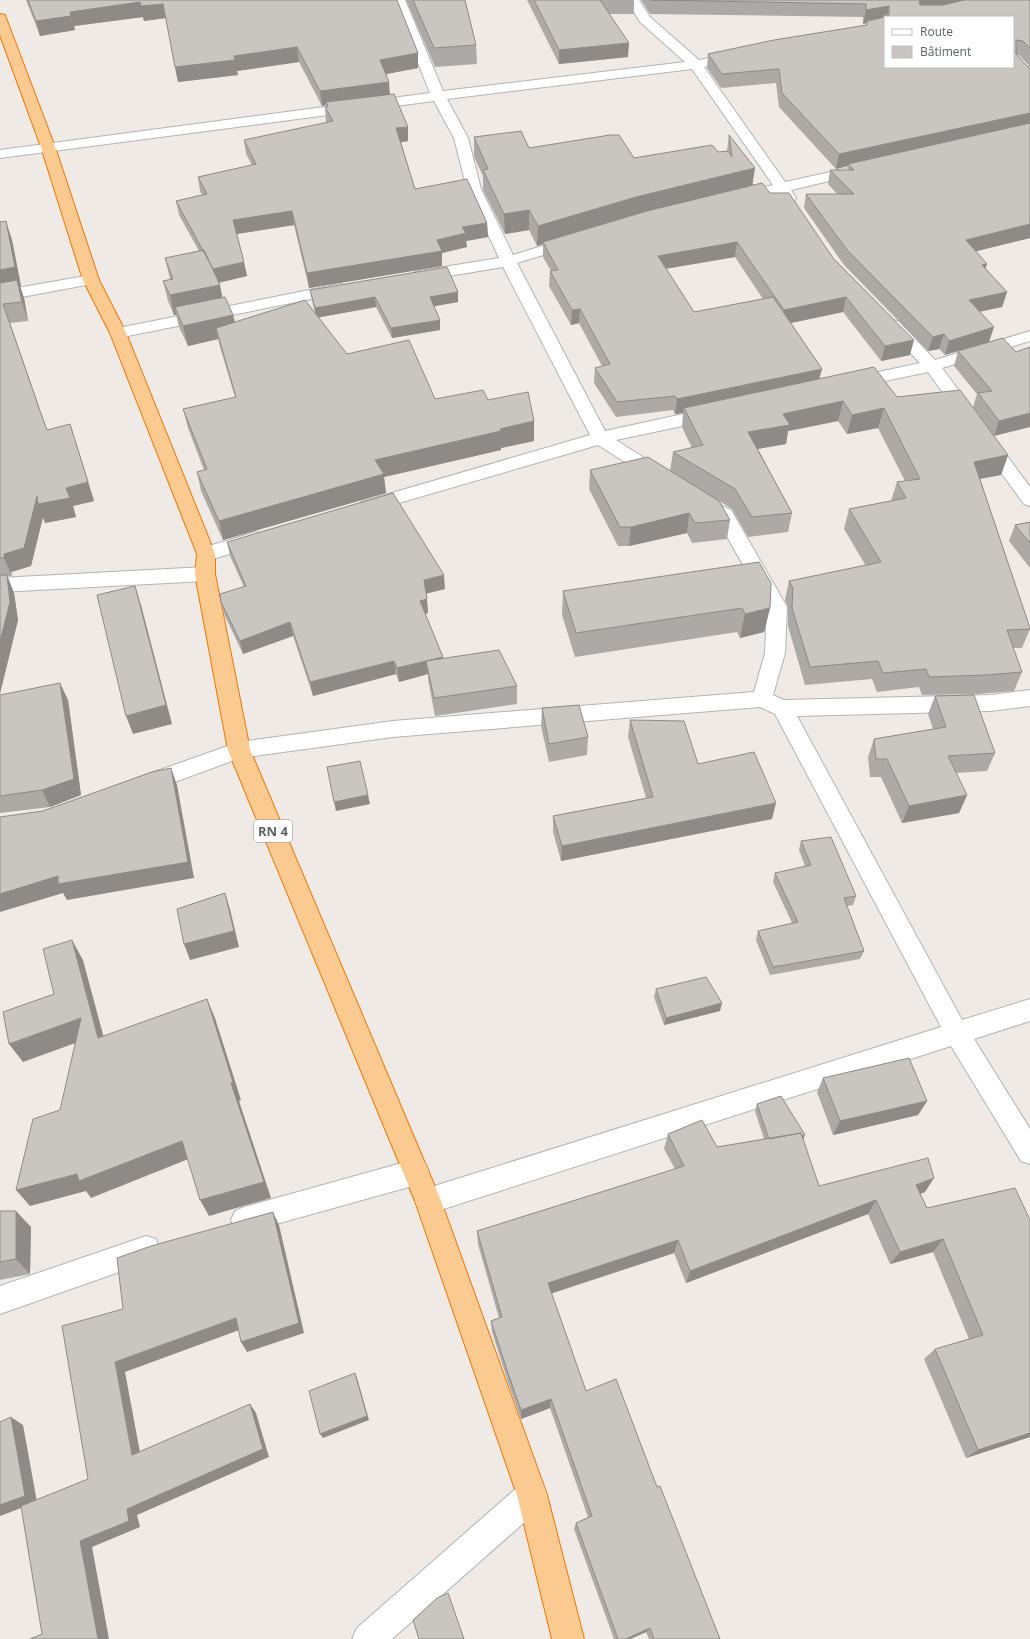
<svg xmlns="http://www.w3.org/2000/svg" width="1030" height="1639" font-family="'Open Sans',sans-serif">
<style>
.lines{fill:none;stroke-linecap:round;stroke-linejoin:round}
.minor-casing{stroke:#b0b4b7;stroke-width:2}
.highway-casing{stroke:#ee7705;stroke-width:2}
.minor{fill:#fff;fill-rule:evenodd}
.highway{fill:#fbca90;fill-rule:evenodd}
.wall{fill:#ada9a6;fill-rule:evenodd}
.shaded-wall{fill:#8d8a87}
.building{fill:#c9c5c1;stroke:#8d8a87;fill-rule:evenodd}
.labels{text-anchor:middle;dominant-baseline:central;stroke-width:3;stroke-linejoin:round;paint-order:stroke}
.shield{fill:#fff;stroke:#8d9193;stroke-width:1}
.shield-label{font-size:13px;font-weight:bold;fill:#5c6265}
</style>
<rect width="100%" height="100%" fill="#efeae5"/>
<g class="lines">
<g class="minor-casing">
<path id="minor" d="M 393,0 L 405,0 L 443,91 L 685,62 L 640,22 L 627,0 L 639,0 L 650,17 L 699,60 L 737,52 L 742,53 L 744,56 L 742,59 L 704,67 L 785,182 L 858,166 L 863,167 L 865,170 L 863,173 L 791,190 L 796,198 L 794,201 L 789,202 L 784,201 L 778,193 L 739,201 L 734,200 L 732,197 L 734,194 L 773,185 L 692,69 L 447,99 L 468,138 L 481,189 L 513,255 L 571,237 L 576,239 L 579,242 L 576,245 L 517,263 L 605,431 L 711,408 L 717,410 L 720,414 L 717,418 L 711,420 L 616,440 L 666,472 L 669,476 L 666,480 L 660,482 L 654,480 L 598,445 L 368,512 L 361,510 L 359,506 L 361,502 L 590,435 L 503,267 L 419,281 L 413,279 L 411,276 L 413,273 L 419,271 L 499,258 L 467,189 L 454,138 L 434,101 L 0,158 L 0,150 L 430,93 Z
M 91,275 L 97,277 L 99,280 L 97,283 L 0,301 L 0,291 Z
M 340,284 L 346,286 L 348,289 L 346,292 L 118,338 L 112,337 L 110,333 L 112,329 L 118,328 Z
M 892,320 L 898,321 L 935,360 L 1030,331 L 1030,341 L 942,368 L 977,415 L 974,419 L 968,421 L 962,419 L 928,372 L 852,388 L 846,387 L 844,383 L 846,379 L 920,363 L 884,325 L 886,321 Z
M 987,435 L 993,437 L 1030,487 L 1030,506 L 1024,504 L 978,441 L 981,437 Z
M 708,500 L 731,510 L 787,607 L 785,653 L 773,695 L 784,700 L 991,695 L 1030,690 L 1030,706 L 991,711 L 797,716 L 962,1020 L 1030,999 L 1030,1021 L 974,1039 L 1030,1129 L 1030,1164 L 1021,1161 L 951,1046 L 428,1214 L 419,1210 L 415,1201 L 419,1192 L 428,1188 L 941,1027 L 775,714 L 760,707 L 393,737 L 240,758 L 145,793 L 137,790 L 134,784 L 137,778 L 239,742 L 393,721 L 754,692 L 765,653 L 767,607 L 717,519 L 701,510 L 699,506 L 701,502 Z
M 256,532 L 263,534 L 265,539 L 263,544 L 206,561 L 199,559 L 197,554 L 199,549 Z
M 205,567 L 212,569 L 215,574 L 212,579 L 205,581 L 0,592 L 0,578 Z
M 416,1159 L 425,1163 L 429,1172 L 425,1181 L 416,1185 L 244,1233 L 235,1229 L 231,1220 L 235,1211 L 244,1207 Z
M 146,1236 L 156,1239 L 159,1249 L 156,1259 L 0,1314 L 0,1286 Z
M 532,1480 L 543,1484 L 547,1495 L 543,1506 L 392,1639 L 352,1639 L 357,1628 L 521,1484 Z"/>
</g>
<g class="highway-casing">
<path id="highway" d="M 0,14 L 5,15 L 6,18 L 55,147 L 99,280 L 126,333 L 215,554 L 215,574 L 250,750 L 441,1201 L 547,1495 L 584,1639 L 552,1639 L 517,1495 L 415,1201 L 228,750 L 195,574 L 197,554 L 110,333 L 83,280 L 41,147 L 0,35 Z"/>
</g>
<use href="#minor" class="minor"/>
<use href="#highway" class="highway"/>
</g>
<path class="wall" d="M 26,0 L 397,0 L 418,68 L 386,74 L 390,94 L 408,141 L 401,142 L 415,189 L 487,223 L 488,237 L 466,241 L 467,247 L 442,253 L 442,266 L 309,288 L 294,225 L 237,234 L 247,276 L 219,283 L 222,298 L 233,315 L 235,322 L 315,313 L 312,300 L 310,290 L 458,292 L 458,302 L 434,306 L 440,330 L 392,338 L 376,307 L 318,317 L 347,354 L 435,399 L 488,400 L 534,441 L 501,448 L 501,450 L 384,477 L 386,493 L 223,540 L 201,491 L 197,472 L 204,470 L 188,428 L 183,409 L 235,397 L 220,347 L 218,339 L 188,346 L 179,327 L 176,315 L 174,315 L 168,301 L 163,281 L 170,279 L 165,258 L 199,251 L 179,215 L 176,201 L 202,195 L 200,191 L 198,177 L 252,165 L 246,154 L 244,140 L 327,123 L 326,121 L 325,107 L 326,107 L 326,105 L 322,106 L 299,62 L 237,71 L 238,75 L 178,82 L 166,18 L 144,21 L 143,17 L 74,26 L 75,30 L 40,36 Z
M 406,0 L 465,0 L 476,45 L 477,64 L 435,67 Z
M 527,0 L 634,0 L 634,14 L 609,14 L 628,57 L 559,64 Z
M 641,0 L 1030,0 L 1030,238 L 975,251 L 985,268 L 1007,292 L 1002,307 L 980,311 L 945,355 L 939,349 L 928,351 L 844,265 L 804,208 L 806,194 L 837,194 L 828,184 L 830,170 L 847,170 L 848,166 L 836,169 L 779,107 L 776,83 L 721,88 L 707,68 L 708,54 L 866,25 L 867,23 L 863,24 L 863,17 L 650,14 ZM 1017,55 L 1019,55 L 1030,67 L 1028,67 Z
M 729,135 L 753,185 L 770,193 L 833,258 L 910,355 L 881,361 L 843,312 L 791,323 L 822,369 L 819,379 L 897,397 L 1008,455 L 1001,475 L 980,479 L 1030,628 L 1030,629 L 1022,648 L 1013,648 L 1022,672 L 1014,691 L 978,694 L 922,695 L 919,687 L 877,692 L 872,679 L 805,685 L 788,626 L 788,607 L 785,600 L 789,581 L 866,566 L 844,529 L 849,509 L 891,501 L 897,482 L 905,481 L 878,428 L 847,434 L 838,421 L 788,431 L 786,444 L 758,449 L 792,513 L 788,532 L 748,537 L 732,509 L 719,501 L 730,520 L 727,539 L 692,543 L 687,533 L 629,546 L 618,546 L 589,489 L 590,470 L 670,471 L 673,452 L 692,448 L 682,427 L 683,413 L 675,414 L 673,410 L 616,417 L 594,383 L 595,368 L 602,366 L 579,323 L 571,325 L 549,286 L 550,271 L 551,271 L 543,257 L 543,244 L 537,246 L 529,230 L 505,234 L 483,190 L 483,176 L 474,157 L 474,137 L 529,148 L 634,158 L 718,152 L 727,151 ZM 735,257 L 763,299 L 694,312 L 666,269 Z
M 0,222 L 12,240 L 21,286 L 20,286 L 24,298 L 28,321 L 10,323 L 47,430 L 76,443 L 94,501 L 73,506 L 76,517 L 45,523 L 43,517 L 31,566 L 11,572 L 12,576 L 7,576 L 14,593 L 18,620 L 0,694 Z
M 1030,347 L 994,436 L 973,407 L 977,394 L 954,366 L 958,351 L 1016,352 Z
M 1030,522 L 1030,568 L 1009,541 L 1015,525 Z
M 227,542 L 445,589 L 426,593 L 428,613 L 425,614 L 443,657 L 443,658 L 517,686 L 517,704 L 435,716 L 428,679 L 428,674 L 399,682 L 396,674 L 313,696 L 293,636 L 243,654 L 225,616 L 221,602 L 244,587 L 230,556 Z
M 563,591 L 770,608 L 764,632 L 740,638 L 737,632 L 575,657 L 562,615 Z
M 0,695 L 68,700 L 81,795 L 50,807 L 0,813 Z
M 935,696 L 995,753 L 987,771 L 956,773 L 967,795 L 959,813 L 902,823 L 881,777 L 870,777 L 868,757 L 874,739 L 933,729 L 928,714 Z
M 542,708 L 588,737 L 587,755 L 549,762 L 541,726 Z
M 630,720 L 698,764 L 772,819 L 561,861 L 553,832 L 553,816 L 646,798 L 628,737 Z
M 801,841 L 856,896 L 853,905 L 847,906 L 864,951 L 860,959 L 770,975 L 756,940 L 758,931 L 792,923 L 773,882 L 775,873 L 805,866 L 799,850 Z
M 656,989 L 720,1011 L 664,1025 L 654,997 Z
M 823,1078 L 927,1101 L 918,1115 L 833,1135 L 817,1092 Z
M 757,1104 L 803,1140 L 819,1186 L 925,1192 L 920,1194 L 927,1208 L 1015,1188 L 1030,1437 L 966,1458 L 924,1359 L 935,1349 L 969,1339 L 933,1252 L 890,1264 L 868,1214 L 686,1283 L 674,1253 L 551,1293 L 586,1391 L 657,1487 L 720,1639 L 649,1639 L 646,1632 L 630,1639 L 614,1639 L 574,1529 L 576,1523 L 588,1517 L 550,1408 L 521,1419 L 509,1385 L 492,1332 L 491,1321 L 499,1318 L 478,1244 L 477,1231 L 675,1169 L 664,1149 L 668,1134 L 717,1147 L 764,1139 L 755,1111 Z
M 0,1211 L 31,1227 L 30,1274 L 0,1280 Z"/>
<path class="shaded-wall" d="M 920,0 L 973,0 L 918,13 L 919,3 Z
M 140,2 L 163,4 L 166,18 L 144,21 L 143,17 L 74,26 L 75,30 L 40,36 L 36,21 L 70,12 Z
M 889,6 L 887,17 L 867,21 L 867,23 L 863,24 L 866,10 Z
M 629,43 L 628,57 L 559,64 L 559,50 Z
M 297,47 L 299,62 L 237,71 L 238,75 L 178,82 L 175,67 L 234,56 Z
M 418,53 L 418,68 L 381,75 L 380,60 Z
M 389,82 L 390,97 L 326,102 L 326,105 L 322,106 L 320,91 Z
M 1030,113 L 1030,126 L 848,164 L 848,166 L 836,169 L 839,154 Z
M 408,127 L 408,141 L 397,143 L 396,128 Z
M 755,168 L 752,188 L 543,242 L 543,244 L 537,246 L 538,226 L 636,197 Z
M 529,210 L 529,230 L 505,234 L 504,214 Z
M 292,211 L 294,225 L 236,234 L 233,220 Z
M 6,221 L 12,240 L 21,286 L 20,286 L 24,298 L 28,321 L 22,302 L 0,290 L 0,270 Z
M 487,223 L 488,237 L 466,241 L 467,247 L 442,253 L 442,266 L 309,288 L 307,273 L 437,240 L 462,227 Z
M 1030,224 L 1030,238 L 961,255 L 966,240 Z
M 737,242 L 735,257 L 657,270 L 658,256 Z
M 244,262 L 247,276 L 216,283 L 213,269 Z
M 987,264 L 982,279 L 982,265 Z
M 220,285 L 224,305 L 175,307 L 176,315 L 174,315 L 170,295 Z
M 458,292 L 458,302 L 430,307 L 430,297 Z
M 1007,292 L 1002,307 L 965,315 L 969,300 Z
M 375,297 L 376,307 L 316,318 L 315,308 Z
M 846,297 L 843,312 L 781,325 L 784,310 Z
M 580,309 L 579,323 L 571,325 L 572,310 Z
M 233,315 L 237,335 L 216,328 L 218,339 L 188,346 L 183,326 Z
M 440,320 L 440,330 L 392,338 L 391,328 Z
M 994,327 L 989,342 L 945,355 L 949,341 Z
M 944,334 L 939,349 L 928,351 L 933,337 Z
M 914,340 L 910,355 L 881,361 L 885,346 Z
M 822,369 L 818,383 L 684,408 L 683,413 L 675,414 L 677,399 Z
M 843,401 L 838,421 L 788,431 L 786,444 L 745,451 L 748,432 L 783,414 Z
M 884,408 L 878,428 L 847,434 L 852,415 Z
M 1030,413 L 1030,427 L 994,436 L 999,421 Z
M 534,421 L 534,441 L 501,448 L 501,450 L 384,477 L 386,493 L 223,540 L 219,521 L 375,460 L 500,429 Z
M 70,424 L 94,501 L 73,506 L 76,517 L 45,523 L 43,517 L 31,566 L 11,572 L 12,576 L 4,558 L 4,554 L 37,496 L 66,488 Z
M 1008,455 L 1001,475 L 967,481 L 974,462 Z
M 689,513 L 687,533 L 629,546 L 631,527 Z
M 7,575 L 14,593 L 18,620 L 0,693 L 0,642 Z
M 444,575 L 445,589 L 425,594 L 424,580 Z
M 135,586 L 141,605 L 172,724 L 133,734 L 126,716 Z
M 427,599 L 428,613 L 421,615 L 420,601 Z
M 770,608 L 764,632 L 740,638 L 745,614 Z
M 290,622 L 293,636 L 243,654 L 240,641 Z
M 443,657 L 444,670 L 427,661 Z
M 394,661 L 396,674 L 313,696 L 310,682 Z
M 426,661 L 428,674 L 399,682 L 397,668 Z
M 60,683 L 68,700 L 81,795 L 50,807 L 42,790 Z
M 171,768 L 177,785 L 194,878 L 67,900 L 63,893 L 0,912 L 0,894 Z
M 368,795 L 370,804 L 336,811 L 334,802 Z
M 967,795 L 959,813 L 902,823 L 909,806 Z
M 776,803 L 772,819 L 561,861 L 562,846 Z
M 225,893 L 230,909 L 239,947 L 190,960 L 184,944 Z
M 72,940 L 83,960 L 109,1057 L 98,1038 Z
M 207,999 L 215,1018 L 241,1100 L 239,1101 L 271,1198 L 209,1216 L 200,1200 Z
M 722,1003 L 720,1011 L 664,1025 L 666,1018 Z
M 81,1018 L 92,1037 L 23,1062 L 9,1044 Z
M 927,1101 L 918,1115 L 833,1135 L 840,1121 Z
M 805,1135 L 802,1142 L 770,1143 Z
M 182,1141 L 191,1158 L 91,1198 L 86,1191 L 30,1206 L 16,1190 Z
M 934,1178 L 925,1192 L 907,1199 L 916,1185 Z
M 876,1200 L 868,1214 L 686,1283 L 690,1271 Z
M 16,1211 L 31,1227 L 30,1274 L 16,1259 Z
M 273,1212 L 279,1225 L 304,1333 L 247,1352 L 241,1342 Z
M 943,1239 L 933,1252 L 890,1264 L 900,1252 Z
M 678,1240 L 674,1253 L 547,1295 L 548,1283 Z
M 236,1318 L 242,1329 L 125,1372 L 142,1463 L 132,1455 L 115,1362 Z
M 355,1373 L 357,1378 L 369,1420 L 323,1438 L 320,1434 Z
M 551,1399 L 550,1408 L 521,1419 L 521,1410 Z
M 250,1404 L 256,1413 L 269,1457 L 137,1515 L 140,1527 L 92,1547 L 109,1639 L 98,1639 L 80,1541 L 127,1509 Z
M 11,1417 L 23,1425 L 37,1502 L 0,1516 L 0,1505 Z
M 1030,1433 L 1030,1437 L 966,1458 L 978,1450 Z
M 650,1628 L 646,1632 L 630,1639 L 626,1639 Z"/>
<path class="building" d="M 28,0 L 397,0 L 418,53 L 380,60 L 389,82 L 320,91 L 297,47 L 234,56 L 235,60 L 175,67 L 163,4 L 141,6 L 140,2 L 70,12 L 71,16 L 36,21 Z
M 413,0 L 465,0 L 476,45 L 434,48 Z
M 534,0 L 600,0 L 629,43 L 559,50 Z
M 651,0 L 920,0 L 919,3 L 920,5 L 943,5 L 964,0 L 1030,0 L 1030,48 L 1023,41 L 1016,40 L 1016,54 L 1028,67 L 1030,67 L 1030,113 L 839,154 L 782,93 L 779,69 L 722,74 L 708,54 L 774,40 L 867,25 L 867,21 L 889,16 L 889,6 L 866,10 L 866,4 ZM 885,17 L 1013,17 L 1013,67 L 885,67 Z
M 394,94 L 408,127 L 396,128 L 415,189 L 467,179 L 487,223 L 462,227 L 466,233 L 437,240 L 442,251 L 307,273 L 292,211 L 233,220 L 244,262 L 213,269 L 176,201 L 207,194 L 198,177 L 256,164 L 244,140 L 333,121 L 325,107 L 328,107 L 326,102 Z
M 1030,123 L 1030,224 L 966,240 L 987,264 L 982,265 L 1007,292 L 969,300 L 994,327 L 949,341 L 944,334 L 933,337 L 847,250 L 806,194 L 854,194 L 830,170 L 854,170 L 848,164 Z
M 521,131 L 529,148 L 610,135 L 619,135 L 634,158 L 712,145 L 718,152 L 728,151 L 732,157 L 729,135 L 755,168 L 636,197 L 538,226 L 529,210 L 504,214 L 483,170 L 488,169 L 474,137 Z
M 762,183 L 770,193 L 789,193 L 833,258 L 914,340 L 885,346 L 846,297 L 784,310 L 737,242 L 658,256 L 694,312 L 773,297 L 822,369 L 677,399 L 675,396 L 617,402 L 595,368 L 610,364 L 580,309 L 572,310 L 550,271 L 558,270 L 543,242 L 647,211 Z
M 6,221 L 15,267 L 0,270 L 0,222 Z
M 204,250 L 220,285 L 170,295 L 163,281 L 173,279 L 165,258 Z
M 447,267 L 458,292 L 430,297 L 440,320 L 391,328 L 375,297 L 315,308 L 310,290 Z
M 17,280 L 22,302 L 3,304 L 39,408 L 47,430 L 70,424 L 88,482 L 66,488 L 70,498 L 38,504 L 37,496 L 24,548 L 4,554 L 4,558 L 0,558 L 0,283 Z
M 225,297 L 233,315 L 183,326 L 175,307 Z
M 305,300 L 347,354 L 409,340 L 435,399 L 483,390 L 488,400 L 528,392 L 534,421 L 500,429 L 501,431 L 375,460 L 384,474 L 219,521 L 197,472 L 207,469 L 183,409 L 236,397 L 216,328 Z
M 1003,338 L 1016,352 L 1030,347 L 1030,413 L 999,421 L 978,393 L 992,391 L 958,351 Z
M 874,367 L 897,397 L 960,390 L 1008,455 L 974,462 L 1030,628 L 1030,629 L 1007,630 L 1022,672 L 986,675 L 929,677 L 926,669 L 883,673 L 878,661 L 810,667 L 792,608 L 793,588 L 789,581 L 881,562 L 849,509 L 906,498 L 897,482 L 920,479 L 884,408 L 852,415 L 843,401 L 783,414 L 790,425 L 748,432 L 792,513 L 752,517 L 735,489 L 673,452 L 703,445 L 684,408 Z
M 648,457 L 719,501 L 730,520 L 695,523 L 689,513 L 631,527 L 620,527 L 590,470 Z
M 393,493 L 444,575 L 424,580 L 427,599 L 420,601 L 443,657 L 397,668 L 394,661 L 310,682 L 290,622 L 240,641 L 221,602 L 220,594 L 246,586 L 227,542 Z
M 1030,522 L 1030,543 L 1015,525 Z
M 759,562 L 771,583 L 770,608 L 745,614 L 742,608 L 576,633 L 563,591 Z
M 0,575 L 7,575 L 10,602 L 0,642 Z
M 135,586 L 166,705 L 126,716 L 97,595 Z
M 499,650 L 517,686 L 434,698 L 426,661 Z
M 60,683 L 74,779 L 42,790 L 0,796 L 0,695 Z
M 974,695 L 995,753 L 948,756 L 967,795 L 909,806 L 887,759 L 876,759 L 874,739 L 946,727 L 935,696 Z
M 579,705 L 588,737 L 549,744 L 542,708 Z
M 630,720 L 684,721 L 698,764 L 754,752 L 776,803 L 562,846 L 553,816 L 653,797 Z
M 360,761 L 368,795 L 334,802 L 327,767 Z
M 171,768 L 188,862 L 58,884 L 58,876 L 0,894 L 0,817 L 43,811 L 152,772 Z
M 831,837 L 856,896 L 844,898 L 864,951 L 773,967 L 758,931 L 798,922 L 775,873 L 811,865 L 801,841 Z
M 225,893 L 234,931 L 184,944 L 177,909 Z
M 72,940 L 98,1038 L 207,999 L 233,1082 L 231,1083 L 264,1182 L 200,1200 L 182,1141 L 79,1181 L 77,1174 L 16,1190 L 33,1119 L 60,1110 L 81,1018 L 9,1044 L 3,1012 L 54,994 L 43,949 Z
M 706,977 L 722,1003 L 666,1018 L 656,989 Z
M 909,1058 L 927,1101 L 840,1121 L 823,1078 Z
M 781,1096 L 805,1135 L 802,1136 L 801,1133 L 769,1139 L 757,1104 Z
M 702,1120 L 717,1147 L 801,1133 L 819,1186 L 928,1158 L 934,1178 L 916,1185 L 927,1208 L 1015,1188 L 1030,1220 L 1030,1433 L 978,1450 L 935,1349 L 983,1335 L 943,1239 L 900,1252 L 876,1200 L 690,1271 L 678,1240 L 548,1283 L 586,1391 L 616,1379 L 657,1487 L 660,1486 L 720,1639 L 654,1639 L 650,1628 L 626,1639 L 618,1639 L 576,1523 L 592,1516 L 551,1399 L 521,1410 L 509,1376 L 491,1321 L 502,1317 L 477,1231 L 684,1166 L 668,1134 Z
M 0,1211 L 16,1211 L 16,1259 L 0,1262 Z
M 273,1212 L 299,1323 L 241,1342 L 236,1318 L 115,1362 L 132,1455 L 250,1404 L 263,1449 L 127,1509 L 129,1521 L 80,1541 L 98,1639 L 30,1639 L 42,1634 L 21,1506 L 88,1479 L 62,1326 L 123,1309 L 117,1258 L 151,1246 Z
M 355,1373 L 367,1416 L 320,1434 L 309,1391 Z
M 11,1417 L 25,1496 L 0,1505 L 0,1422 Z
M 448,1593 L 464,1639 L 419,1639 L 413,1620 L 437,1598 Z"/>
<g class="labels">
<rect class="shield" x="254" y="820" width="38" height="22" rx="3"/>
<g class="shield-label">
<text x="273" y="831">RN 4</text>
</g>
</g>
<rect x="884" y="16" width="130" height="52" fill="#ffffff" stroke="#bec0c1"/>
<rect x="892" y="29" width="20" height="6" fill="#ffffff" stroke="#bec0c1"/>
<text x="920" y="36" font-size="12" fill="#5c6265">Route</text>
<rect x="892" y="46" width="20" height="12" fill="#c9c5c1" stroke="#bec0c1"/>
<text x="920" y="56" font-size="12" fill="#5c6265">Bâtiment</text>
</svg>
